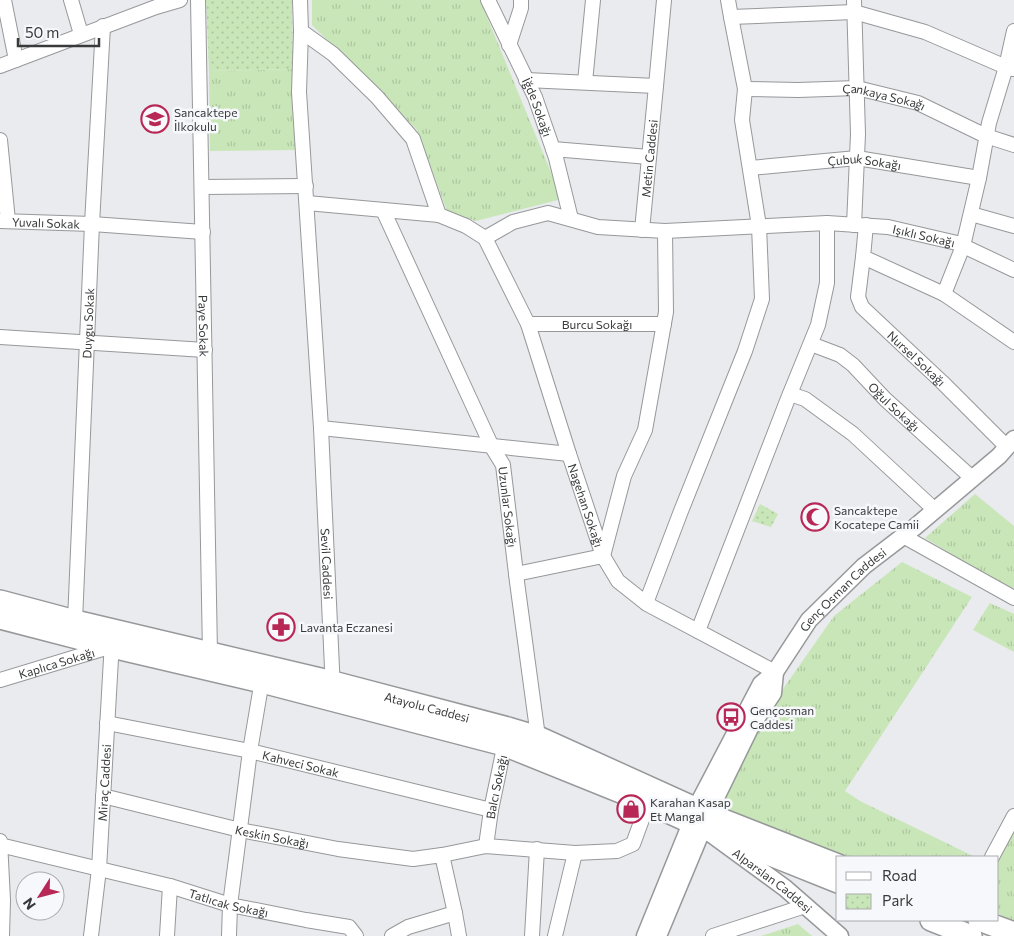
<svg xmlns="http://www.w3.org/2000/svg" width="1014" height="936" font-family="Commissioner,sans-serif">
<style>
.grass{fill:url(#grass-tufts)}
.park{fill:url(#park-dots)}
.lines{fill:none;stroke-linecap:round;stroke-linejoin:round}
.minor-casing{stroke:#96989a;stroke-width:16}
.tertiary-casing{stroke:#96989a;stroke-width:19}
.primary-casing{stroke:#96989a;stroke-width:24}
.minor{stroke:#fff;stroke-width:14}
.tertiary{stroke:#fff;stroke-width:16}
.primary{stroke:#fff;stroke-width:21}
.labels{text-anchor:middle;dominant-baseline:central;stroke-width:5;stroke-linejoin:round;paint-order:stroke}
.street-label{font-size:12px;fill:#38393a;stroke:#f6f8fb}
.poi-label{font-size:12px;fill:#38393a;stroke:#f6f8fb;text-anchor:start}
</style>
<defs>
<pattern id="grass-tufts" width="24" height="20" patternUnits="userSpaceOnUse" patternTransform="scale(1.25)"><rect width="24" height="20" fill="#c9e6b8"/><path d="M3 7l-1-3M5 7V3M7 7l1-3M15 17l-1-3M17 17v-4M19 17l1-3" fill="none" stroke="#adc69f"/></pattern>
<pattern id="park-dots" width="8" height="8" patternUnits="userSpaceOnUse" patternTransform="scale(1.25)"><rect width="8" height="8" fill="#c9e6b8"/><path d="M2 2h.1M6 6h.1" fill="none" stroke="#adc69f" stroke-width="1.8" stroke-linecap="round"/></pattern>
</defs>
<rect width="100%" height="100%" fill="#e9ebee"/>
<path class="grass" d="M 312,0 L 480,0 L 562,199 L 476,221 L 447,211 L 417,130 L 312,25 Z
M 293,69 L 295,150 L 210,151 L 209,71 Z
M 975,494 L 1014,526 L 1014,587 L 1012,591 L 925,538 Z
M 902,562 L 972,597 L 845,791 L 860,801 L 973,856 L 972,857 L 839,857 L 714,803 L 769,709 L 834,616 Z
M 990,603 L 1014,614 L 1014,652 L 973,630 Z
M 1014,831 L 1014,921 L 1004,918 L 998,913 L 998,859 Z
M 798,924 L 812,936 L 761,936 Z"/>
<path class="park" d="M 206,0 L 292,0 L 293,69 L 209,71 Z
M 760,504 L 778,514 L 771,527 L 752,521 Z"/>
<g class="lines">
<g class="minor-casing">
<g id="minor">
<path d="M 4,0 L 16,60"/>
<path d="M 71,0 L 81,34"/>
<path id="s1" d="M 198,0 L 210,653"/>
<path d="M 300,0 L 301,31 L 299,92 L 321,428 L 569,454 L 528,324 L 485,238 L 466,226 L 439,215"/>
<path id="s2" d="M 488,0 L 535,97 L 556,158 L 571,219"/>
<path d="M 854,0 L 858,134 L 854,225"/>
<path d="M 731,17 L 854,12 L 925,32 L 1006,67 L 1013,69"/>
<path d="M 301,31 L 333,54 L 377,97 L 413,139 L 439,215 L 307,203"/>
<path d="M 509,45 L 521,8 L 521,0"/>
<path d="M 0,66 L 156,7 L 180,0"/>
<path d="M 526,80 L 656,86 L 664,0"/>
<path d="M 585,82 L 593,0"/>
<path id="s3" d="M 745,89 L 798,90 L 857,88 L 918,103 L 986,136 L 1014,145"/>
<path d="M 0,140 L 8,221"/>
<path d="M 553,149 L 649,157"/>
<path id="s4" d="M 750,168 L 857,158 L 979,178"/>
<path d="M 202,187 L 306,186"/>
<path id="s5" d="M 383,210 L 492,447 L 503,465 L 517,582 L 538,737"/>
<path d="M 971,214 L 1014,226"/>
<path id="s6" d="M 0,221 L 92,224 L 203,232"/>
<path id="s7" d="M 827,223 L 888,227 L 957,243 L 1014,270"/>
<path d="M 866,225 L 863,257 L 944,294 L 963,246 L 979,178 L 989,123 L 1006,67 L 1014,31"/>
<path id="s8" d="M 642,230 L 656,86"/>
<path d="M 665,231 L 827,223 L 827,283 L 818,325 L 787,401 L 698,631"/>
<path d="M 485,238 L 513,222 L 548,213 L 598,227 L 665,231 L 666,312 L 645,430 L 624,476 L 603,556"/>
<path id="s9" d="M 863,257 L 858,297 L 862,307 L 942,382 L 1007,447"/>
<path d="M 944,294 L 1014,342"/>
<path id="s10" d="M 528,324 L 664,324"/>
<path d="M 0,337 L 205,350"/>
<path id="s11" d="M 811,344 L 840,355 L 853,365 L 885,399 L 972,478"/>
<path d="M 790,394 L 805,399 L 853,434 L 935,510"/>
<path id="s12" d="M 321,428 L 333,690"/>
<path id="s13" d="M 569,454 L 603,556"/>
<path d="M 903,536 L 1014,598"/>
<path d="M 516,574 L 603,556 L 618,581 L 647,604 L 775,672"/>
<path d="M 646,603 L 681,511 L 745,351 L 762,299 L 759,226 L 742,120 L 745,89 L 731,17 L 728,0"/>
<path id="s14" d="M 75,621 L 92,224 L 103,26"/>
<path id="s15" d="M 0,680 L 109,647"/>
<path id="s16" d="M 107,723 L 250,751 L 491,810"/>
<path id="s17" d="M 103,796 L 240,830 L 338,849 L 413,859 L 442,855 L 455,913 L 459,936"/>
<path d="M 0,841 L 3,900 L 2,936"/>
<path id="s18" d="M 0,845 L 170,886 L 230,905 L 306,920 L 349,927 L 356,936"/>
<path id="s19" d="M 486,846 L 491,810 L 506,738"/>
<path d="M 442,855 L 486,846 L 575,853 L 617,851 L 633,844 L 648,803"/>
<path d="M 992,857 L 1014,816"/>
<path id="s20" d="M 91,936 L 99,869 L 112,641"/>
<path d="M 167,936 L 170,886"/>
<path d="M 229,936 L 230,905 L 250,751 L 263,674"/>
<path d="M 392,936 L 408,927 L 455,913"/>
<path d="M 532,936 L 537,849"/>
<path d="M 555,936 L 575,853"/>
<path d="M 713,936 L 805,906"/>
</g>
</g>
<g class="tertiary-casing">
<g id="tertiary">
<path id="s21" d="M 696,808 L 761,684 L 775,672 L 809,620 L 864,566 L 915,527 L 999,456 L 1014,439"/>
<path d="M 708,814 L 750,728 L 773,693 L 775,672"/>
<path d="M 645,936 L 691,823"/>
<path id="s22" d="M 658,936 L 703,828 L 785,888 L 840,936"/>
</g>
</g>
<g class="primary-casing">
<g id="primary">
<path id="s23" d="M 0,601 L 75,621 L 333,682 L 508,728 L 538,737 L 708,814 L 838,865"/>
<path d="M 0,618 L 112,647 L 262,682 L 504,745 L 648,803 L 703,828 L 838,882"/>
<path d="M 931,920 L 971,936"/>
<path d="M 979,920 L 1014,933"/>
</g>
</g>
<use href="#minor" class="minor"/>
<use href="#tertiary" class="tertiary"/>
<use href="#primary" class="primary"/>
</g>
<defs>
<g id="school-ring" transform="scale(1.4375)"><circle r="9.5" fill="#f6f8fb" stroke="#b82856" stroke-width="1.5"/><path d="M0-5L7-2L0 1L-7-2ZM-4 1L0 2.5L4 1V4Q0 6-4 4Z" fill="#b82856"/></g>
<g id="mosque-ring" transform="scale(1.4375)"><circle r="9.5" fill="#f6f8fb" stroke="#b82856" stroke-width="1.5"/><path d="M3.5-4.9A6 6 0 1 0 3.5 4.9A5 5 0 1 1 3.5-4.9Z" fill="#b82856"/></g>
<g id="pharmacy-ring" transform="scale(1.4375)"><circle r="9.5" fill="#f6f8fb" stroke="#b82856" stroke-width="1.5"/><path d="M-2-6h4v4h4v4h-4v4h-4v-4h-4v-4h4Z" fill="#b82856"/></g>
<g id="bus-ring" transform="scale(1.4375)"><circle r="9.5" fill="#f6f8fb" stroke="#b82856" stroke-width="1.5"/><path d="M-5-6H5V4H4V6H2V4H-2V6H-4V4H-5ZM-3.5-4V0h7V-4ZM-3.5 1.2v1.5H-2V1.2ZM2 1.2v1.5H3.5V1.2Z" fill="#b82856"/></g>
<g id="shop-ring" transform="scale(1.4375)"><circle r="9.5" fill="#f6f8fb" stroke="#b82856" stroke-width="1.5"/><path d="M-5-2.5h2.3a2.7 3.5 0 0 1 5.4 0H5L5.5 6h-11ZM-1.5-2.5h3a1.5 2.3 0 0 0-3 0Z" fill="#b82856"/></g>
</defs>
<g fill-rule="evenodd">
<use href="#school-ring" x="155" y="119"/>
<use href="#mosque-ring" x="815" y="517"/>
<use href="#pharmacy-ring" x="281" y="627"/>
<use href="#bus-ring" x="731" y="717"/>
<use href="#shop-ring" x="631" y="809"/>
</g>
<g class="labels">
<g class="street-label">
<text stroke="none"><textPath href="#s3" startOffset="140">Çankaya Sokağı</textPath></text>
<text stroke="none"><textPath href="#s2" startOffset="118">İğde Sokağı</textPath></text>
<text stroke="none"><textPath href="#s8" startOffset="72">Metin Caddesi</textPath></text>
<text stroke="none"><textPath href="#s4" startOffset="115">Çubuk Sokağı</textPath></text>
<text stroke="none"><textPath href="#s6" startOffset="46">Yuvalı Sokak</textPath></text>
<text stroke="none"><textPath href="#s7" startOffset="98">Işıklı Sokağı</textPath></text>
<text stroke="none"><textPath href="#s14" startOffset="298">Duygu Sokak</textPath></text>
<text stroke="none"><textPath href="#s10" startOffset="69">Burcu Sokağı</textPath></text>
<text stroke="none"><textPath href="#s1" startOffset="326">Paye Sokak</textPath></text>
<text stroke="none"><textPath href="#s9" startOffset="126">Nursel Sokağı</textPath></text>
<text stroke="none"><textPath href="#s11" startOffset="106">Oğul Sokağı</textPath></text>
<text stroke="none"><textPath href="#s13" startOffset="54">Nagehan Sokağı</textPath></text>
<text stroke="none"><textPath href="#s5" startOffset="324">Uzunlar Sokağı</textPath></text>
<text stroke="none"><textPath href="#s12" startOffset="136">Sevil Caddesi</textPath></text>
<text stroke="none"><textPath href="#s21" startOffset="266">Genç Osman Caddesi</textPath></text>
<text stroke="none"><textPath href="#s15" startOffset="59">Kaplıca Sokağı</textPath></text>
<text stroke="none"><textPath href="#s23" startOffset="440">Atayolu Caddesi</textPath></text>
<text stroke="none"><textPath href="#s16" startOffset="198">Kahveci Sokak</textPath></text>
<text stroke="none"><textPath href="#s20" startOffset="154">Miraç Caddesi</textPath></text>
<text stroke="none"><textPath href="#s19" startOffset="60">Balcı Sokağı</textPath></text>
<text stroke="none"><textPath href="#s17" startOffset="174">Keskin Sokağı</textPath></text>
<text stroke="none"><textPath href="#s22" startOffset="204">Alparslan Caddesi</textPath></text>
<text stroke="none"><textPath href="#s18" startOffset="236">Tatlıcak Sokağı</textPath></text>
</g>
<g class="poi-label">
<text x="174" y="112">Sancaktepe<tspan x="174" dy="14">İlkokulu</tspan></text>
<text x="834" y="510">Sancaktepe<tspan x="834" dy="14">Kocatepe Camii</tspan></text>
<text x="300" y="627">Lavanta Eczanesi</text>
<text x="750" y="710">Gençosman<tspan x="750" dy="14">Caddesi</tspan></text>
<text x="650" y="802">Karahan Kasap<tspan x="650" dy="14">Et Mangal</tspan></text>
</g>
</g>
<rect x="836" y="856" width="162" height="65" fill="#f6f8fb" stroke="#aaacae"/>
<rect x="846" y="872" width="25" height="8" fill="#ffffff" stroke="#aaacae"/>
<text x="882" y="881" font-size="15" fill="#38393a">Road</text>
<rect x="846" y="894" width="25" height="15" fill="url(#park-dots)" stroke="#aaacae"/>
<text x="882" y="906" font-size="15" fill="#38393a">Park</text>
<g transform="translate(40 896) rotate(234)"><circle r="24" fill="#f6f8fb" stroke="#aaacae"/>
<path d="M0-4L9 19L0 12L-9 19Z" fill="#b82856"/>
<text y="-8" font-size="14" font-weight="bold" text-anchor="middle" fill="#38393a">N</text>
</g>
<path d="M18 38v8h81v-8" fill="none" stroke="#38393a" stroke-width="2.5"/>
<text x="25" y="38" font-size="15" fill="#38393a" stroke="#f6f8fb" stroke-width="4" paint-order="stroke">50 m</text>
</svg>
